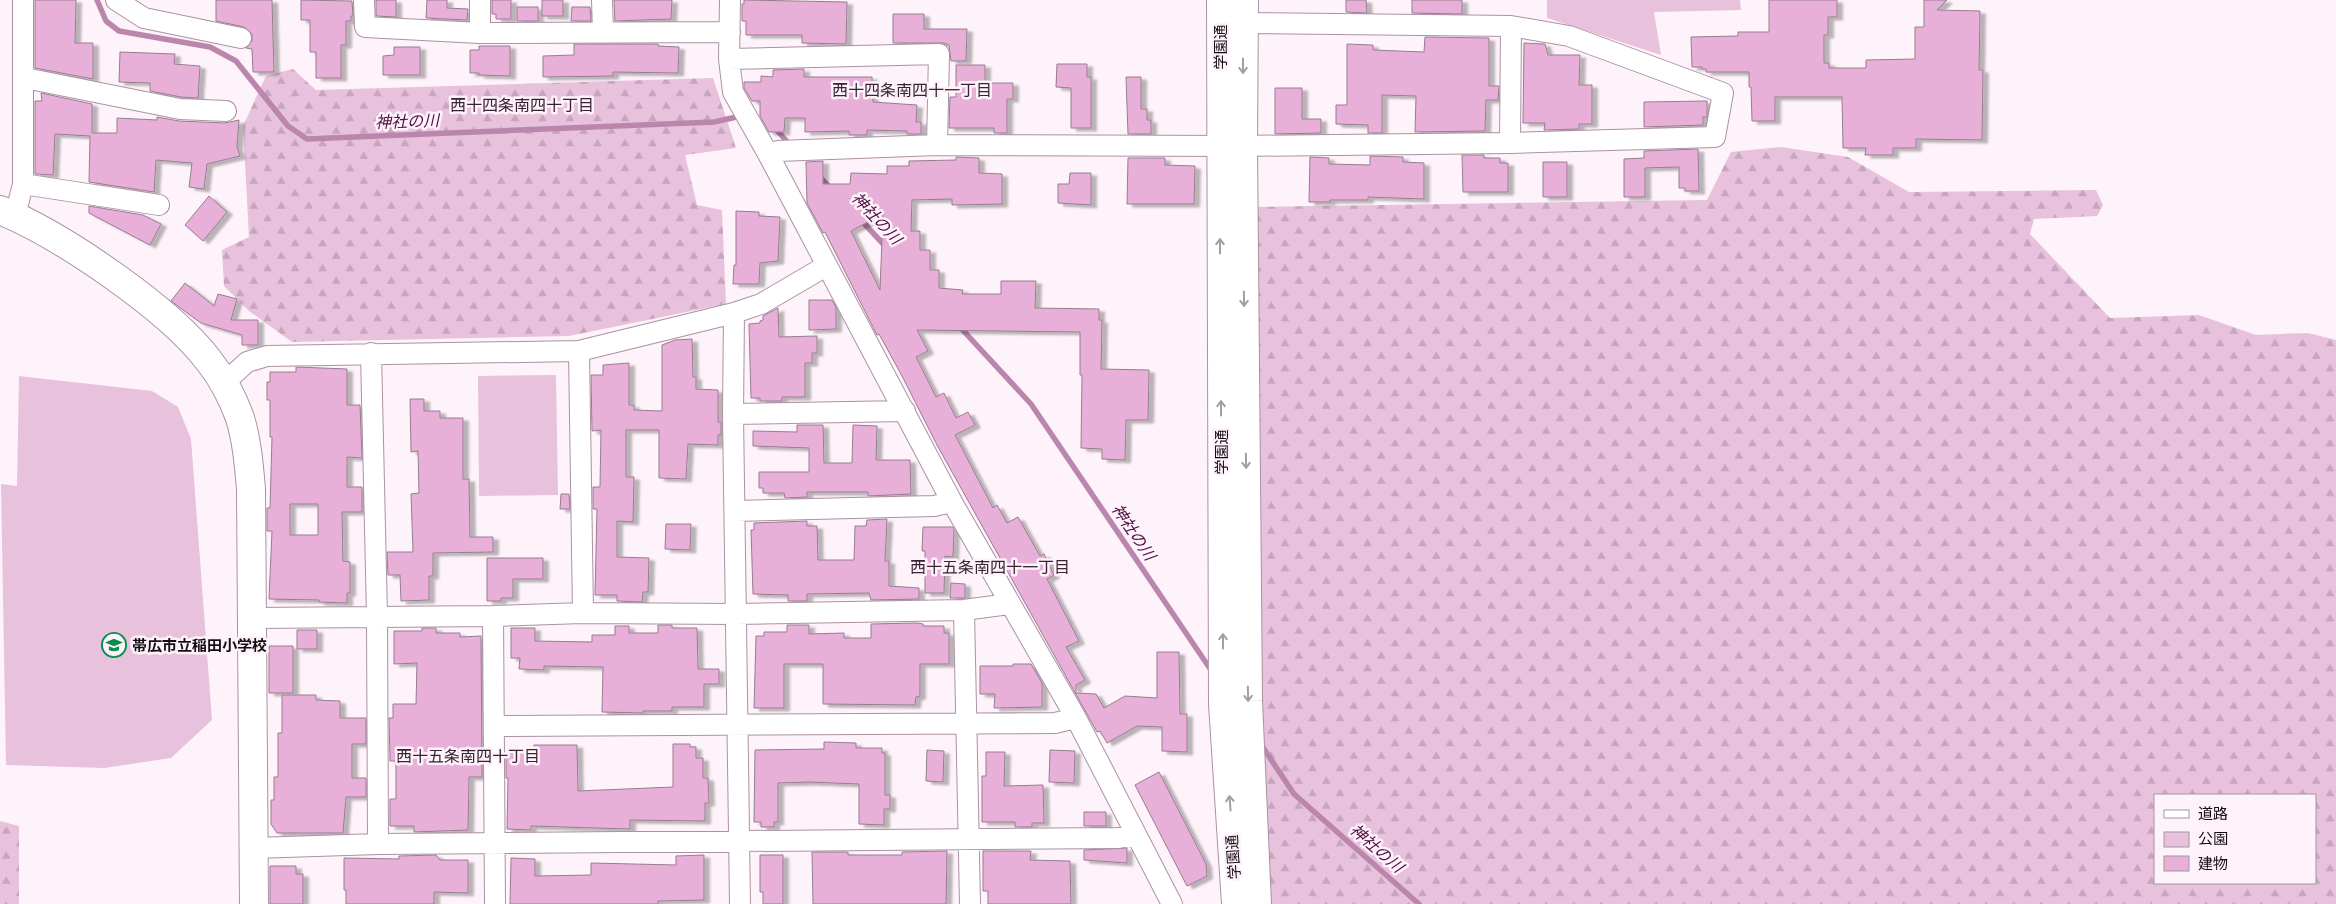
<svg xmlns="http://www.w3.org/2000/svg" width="2336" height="904" font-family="Merriweather,'Noto Sans JP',serif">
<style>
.forest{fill:url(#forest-firs);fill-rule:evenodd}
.green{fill:#e8c1dd}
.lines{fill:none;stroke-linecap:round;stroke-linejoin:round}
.stream{stroke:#bb86ac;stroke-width:5.5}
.building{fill:#e8b0d8;stroke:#967d8e;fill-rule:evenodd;filter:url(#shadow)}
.street-casing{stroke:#ab92a3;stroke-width:22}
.secondary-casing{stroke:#ab92a3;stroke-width:30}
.street{stroke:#fff;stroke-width:20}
.secondary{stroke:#fff;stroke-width:28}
.oneway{stroke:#a29ea1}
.labels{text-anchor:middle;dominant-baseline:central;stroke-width:5;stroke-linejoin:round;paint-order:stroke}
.street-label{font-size:15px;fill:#160d14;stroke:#fef3fa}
.poi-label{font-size:15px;font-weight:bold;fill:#160d14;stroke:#fef3fa;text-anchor:start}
.neighbourhood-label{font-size:16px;fill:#372332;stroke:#fef3fa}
.water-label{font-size:16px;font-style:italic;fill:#4e0e42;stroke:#fef3fa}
</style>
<defs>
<pattern id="forest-firs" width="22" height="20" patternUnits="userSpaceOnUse" patternTransform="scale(1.25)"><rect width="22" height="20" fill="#e8c1dd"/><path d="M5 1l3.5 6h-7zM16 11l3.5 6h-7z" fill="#c6a5bd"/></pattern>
<filter id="shadow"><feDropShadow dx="5.5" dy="3" stdDeviation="1" flood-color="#0004"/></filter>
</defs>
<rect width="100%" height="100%" fill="#fef3fa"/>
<!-- forest -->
<path class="forest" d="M 293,69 L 316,90 L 713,78 L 736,148 L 685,155 L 697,205 L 722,210 L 726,304 L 569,336 L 292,342 L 249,311 L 224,286 L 222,250 L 249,237 L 243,126 L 266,76 Z
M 1781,147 L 1848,157 L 1909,192 L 2096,190 L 2103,205 L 2097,216 L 2034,219 L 2030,234 L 2110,318 L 2199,315 L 2256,335 L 2308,333 L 2336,340 L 2336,904 L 1263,904 L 1254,207 L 1707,200 L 1731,152 ZM 2155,795 L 2315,795 L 2315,883 L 2155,883 Z
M 0,821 L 19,826 L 19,904 L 0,904 Z"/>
<!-- green -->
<path class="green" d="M 1547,0 L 1740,0 L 1741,10 L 1654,12 L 1661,55 L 1547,18 Z
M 556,375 L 558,495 L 479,496 L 478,376 Z
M 19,376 L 152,391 L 178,407 L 191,439 L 212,720 L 171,758 L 104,768 L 6,765 L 1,484 L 17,486 Z"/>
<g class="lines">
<!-- stream -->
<path class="stream" d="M 97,0 L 106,21 L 119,31 L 210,47 L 236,61 L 288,126 L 307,139 L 714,122 L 741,116
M 774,127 L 791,146
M 818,175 L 832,190
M 859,218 L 887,248
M 959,326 L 1031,404 L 1213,673
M 1260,743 L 1294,794 L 1419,904"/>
</g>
<!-- building -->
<path class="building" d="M 35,0 L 76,0 L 75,43 L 93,43 L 93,79 L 35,68 Z
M 216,0 L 272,0 L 274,72 L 253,72 L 252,49 L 246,48 L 252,41 L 252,34 L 244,27 L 216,21 Z
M 301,0 L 352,1 L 353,16 L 351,16 L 351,21 L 346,21 L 346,45 L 341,45 L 341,78 L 316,78 L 316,52 L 310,52 L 310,20 L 301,20 Z
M 376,0 L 396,0 L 396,17 L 376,16 Z
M 427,0 L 447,0 L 447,8 L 468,9 L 467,20 L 426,18 Z
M 492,0 L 511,0 L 511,19 L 496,19 L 496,14 L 492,14 Z
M 542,0 L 563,0 L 563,16 L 542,16 Z
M 614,0 L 672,0 L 671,19 L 615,21 Z
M 744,0 L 847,2 L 846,44 L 802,43 L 802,35 L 746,35 L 746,21 L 742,21 L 742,4 L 744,4 Z
M 1346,0 L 1366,0 L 1367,13 L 1346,12 Z
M 1412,0 L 1462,0 L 1462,14 L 1412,13 Z
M 1769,0 L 1837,0 L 1837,17 L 1828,17 L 1828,35 L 1824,35 L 1824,63 L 1829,63 L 1829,68 L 1866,68 L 1866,60 L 1915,59 L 1915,27 L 1924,27 L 1924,0 L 1947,0 L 1937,10 L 1980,11 L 1979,70 L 1983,70 L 1982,140 L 1916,139 L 1916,148 L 1893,148 L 1893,155 L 1865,155 L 1866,148 L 1843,148 L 1842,97 L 1775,97 L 1775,121 L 1752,121 L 1751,87 L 1749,87 L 1749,72 L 1706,72 L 1706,69 L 1702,69 L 1702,67 L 1692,67 L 1691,37 L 1738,36 L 1738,32 L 1769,32 Z
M 517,7 L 538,7 L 538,21 L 517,21 Z
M 572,7 L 590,7 L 591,21 L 571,21 Z
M 893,14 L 924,14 L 924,29 L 967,29 L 966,61 L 951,61 L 949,45 L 944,43 L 893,43 Z
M 1425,37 L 1489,38 L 1489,86 L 1499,86 L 1498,100 L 1486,100 L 1485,131 L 1415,132 L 1416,96 L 1382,95 L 1382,133 L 1368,133 L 1368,125 L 1336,124 L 1336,105 L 1347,105 L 1347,44 L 1373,45 L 1373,50 L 1424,52 Z
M 1524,43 L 1545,44 L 1548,55 L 1580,55 L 1579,85 L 1592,85 L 1592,124 L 1579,124 L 1579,129 L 1544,130 L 1545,123 L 1523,123 Z
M 574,44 L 658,44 L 658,46 L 679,47 L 678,73 L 613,72 L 613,76 L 543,77 L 543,56 L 574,55 Z
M 479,46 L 510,46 L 510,76 L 479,75 L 479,73 L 470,73 L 470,50 L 479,50 Z
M 394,47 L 420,47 L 420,75 L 383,75 L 383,56 L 394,55 Z
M 120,52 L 175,54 L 174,64 L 200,66 L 198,98 L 181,97 L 150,91 L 150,83 L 119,82 Z
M 1057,64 L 1087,64 L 1087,77 L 1091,77 L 1091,128 L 1071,128 L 1071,88 L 1056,87 Z
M 956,65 L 985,65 L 985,83 L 1013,83 L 1013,99 L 1007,99 L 1007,133 L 994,133 L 994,128 L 949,128 L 950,97 L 956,97 Z
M 804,69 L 804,77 L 872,77 L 873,102 L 917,105 L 916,122 L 921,122 L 921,134 L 907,134 L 907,131 L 867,130 L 867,135 L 849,135 L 849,131 L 805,132 L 805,118 L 785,118 L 784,132 L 769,132 L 760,116 L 760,101 L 752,101 L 744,88 L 744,82 L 761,82 L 761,76 L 773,77 L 773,70 Z
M 1126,77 L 1141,77 L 1141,109 L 1147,109 L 1147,120 L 1151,120 L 1151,134 L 1128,134 Z
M 1275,88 L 1302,88 L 1302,119 L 1321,119 L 1321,133 L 1275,134 Z
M 41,93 L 92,104 L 92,133 L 117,133 L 117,118 L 157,120 L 157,117 L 179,121 L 225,123 L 239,120 L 237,147 L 240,156 L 207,164 L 204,189 L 189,187 L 192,163 L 156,160 L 154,192 L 89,182 L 90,136 L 55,134 L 53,175 L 35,174 L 35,101 L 42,101 Z
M 1707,101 L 1707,117 L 1703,117 L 1703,125 L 1644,127 L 1644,102 Z
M 1698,149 L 1699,191 L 1685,191 L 1685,188 L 1679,188 L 1679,167 L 1645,168 L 1645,197 L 1624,197 L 1624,159 L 1644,158 L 1644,151 Z
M 1462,155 L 1484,155 L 1484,158 L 1500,158 L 1500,163 L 1508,163 L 1508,192 L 1463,192 Z
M 1370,156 L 1403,157 L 1403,162 L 1424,163 L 1424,199 L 1368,197 L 1368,200 L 1330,200 L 1330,202 L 1309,202 L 1310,157 L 1329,158 L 1329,164 L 1370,165 Z
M 956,157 L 979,158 L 979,173 L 1002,174 L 1002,204 L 952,205 L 952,199 L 912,200 L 911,231 L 920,231 L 920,250 L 930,250 L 930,270 L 939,270 L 939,288 L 963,290 L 962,294 L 1001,294 L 1001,281 L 1036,281 L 1035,308 L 1099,309 L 1099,320 L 1102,320 L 1101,369 L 1149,370 L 1148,420 L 1126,420 L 1125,460 L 1102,459 L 1102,449 L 1081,448 L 1082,375 L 1080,375 L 1080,332 L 917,330 L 928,351 L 916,357 L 936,397 L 944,393 L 956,418 L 968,412 L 975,425 L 955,435 L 993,508 L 997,505 L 1007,523 L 1018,517 L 1040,556 L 1044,554 L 1054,575 L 1047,579 L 1079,641 L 1066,647 L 1085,680 L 1076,685 L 1076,693 L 1096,694 L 1104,708 L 1125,696 L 1157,698 L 1157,652 L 1179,652 L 1180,714 L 1187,714 L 1187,752 L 1162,751 L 1162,727 L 1137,726 L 1107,743 L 1100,731 L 1097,732 L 937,445 L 902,376 L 879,334 L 877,335 L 825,232 L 823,233 L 807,203 L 806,162 L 823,161 L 823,184 L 850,184 L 851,173 L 887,174 L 887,166 L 909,166 L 909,161 L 956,160 ZM 883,214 L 880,290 L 851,231 Z
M 1128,158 L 1165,158 L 1165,165 L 1195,166 L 1194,204 L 1127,204 Z
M 1543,162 L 1567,162 L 1567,197 L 1543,197 Z
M 1070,173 L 1091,173 L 1091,205 L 1058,203 L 1058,184 L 1069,184 Z
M 209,196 L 227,212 L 203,241 L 185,225 Z
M 89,206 L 143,215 L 161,224 L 150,245 L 89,213 Z
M 736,211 L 759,212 L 759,216 L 780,217 L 778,261 L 760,263 L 759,284 L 733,284 L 734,265 L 736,265 Z
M 185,283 L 214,306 L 218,294 L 237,299 L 231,320 L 258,320 L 258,345 L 242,345 L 242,335 L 201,323 L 171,301 Z
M 809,300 L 832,300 L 836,307 L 836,329 L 809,330 Z
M 778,308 L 779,337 L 817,336 L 817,353 L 812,353 L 812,363 L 805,363 L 805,397 L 782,397 L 782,401 L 760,401 L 760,398 L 751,398 L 749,324 L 760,323 L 760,321 L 763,320 L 763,316 Z
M 692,339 L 693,377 L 696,377 L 696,389 L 718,390 L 718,422 L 721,422 L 721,435 L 718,435 L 718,445 L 688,444 L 686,479 L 659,478 L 659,430 L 626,430 L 626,477 L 634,477 L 633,522 L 617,521 L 617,557 L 649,558 L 648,592 L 643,592 L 642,602 L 617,601 L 617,595 L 595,595 L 597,509 L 593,509 L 593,487 L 600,487 L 601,430 L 592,431 L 591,375 L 603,375 L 603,365 L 629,363 L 629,405 L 634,405 L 634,410 L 662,411 L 662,345 L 675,340 Z
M 296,367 L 347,369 L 347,405 L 360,405 L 362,458 L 347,457 L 347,487 L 362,487 L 362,512 L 342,512 L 343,561 L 350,562 L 350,593 L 347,593 L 347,603 L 319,602 L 319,600 L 269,599 L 272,531 L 267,531 L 267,508 L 270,508 L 272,437 L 270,437 L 270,400 L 267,400 L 267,382 L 270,382 L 270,372 L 296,372 ZM 290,504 L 318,504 L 318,535 L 290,535 Z
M 410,399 L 424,399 L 424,411 L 440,411 L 440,418 L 463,418 L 463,479 L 469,479 L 470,537 L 493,537 L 493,552 L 433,553 L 433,576 L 429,576 L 429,600 L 401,601 L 400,575 L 388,575 L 387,552 L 413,552 L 411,494 L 419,493 L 418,451 L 411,452 Z
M 797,425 L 823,425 L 824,463 L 852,463 L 853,425 L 877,426 L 876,460 L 910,460 L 911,494 L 868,496 L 868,492 L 807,492 L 807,497 L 785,498 L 784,493 L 763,493 L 763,488 L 759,488 L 759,472 L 809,472 L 809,448 L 753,446 L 753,431 L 797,432 Z
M 561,494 L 569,494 L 570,509 L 560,509 Z
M 887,519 L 885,561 L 889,561 L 889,586 L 919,588 L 919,599 L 871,600 L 869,593 L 807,594 L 807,601 L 788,601 L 788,595 L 753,594 L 751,530 L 754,530 L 754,523 L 807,521 L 807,526 L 817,526 L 818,560 L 854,560 L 855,526 L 866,526 L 867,520 Z
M 666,524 L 691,524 L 690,550 L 665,549 Z
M 923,527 L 953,527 L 954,529 L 953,557 L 945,556 L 944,593 L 925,593 L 925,551 L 922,551 Z
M 487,558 L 543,558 L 543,579 L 513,579 L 513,598 L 501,598 L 501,601 L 487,601 Z
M 951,583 L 965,584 L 965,598 L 950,598 Z
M 917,623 L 923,624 L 923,626 L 944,626 L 944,633 L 949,633 L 949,664 L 920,664 L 920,696 L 916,697 L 915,705 L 823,704 L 823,664 L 784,664 L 784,708 L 754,708 L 756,636 L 764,636 L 764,632 L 787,632 L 787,625 L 809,625 L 809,634 L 844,633 L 844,638 L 871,638 L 871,624 Z
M 658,625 L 672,625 L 672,628 L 697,628 L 698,669 L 719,669 L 719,684 L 704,684 L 704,707 L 672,707 L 672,711 L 643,711 L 643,713 L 602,712 L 603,667 L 544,666 L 544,670 L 519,669 L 520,658 L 511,658 L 511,628 L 535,628 L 535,641 L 592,642 L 592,635 L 615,635 L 615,626 L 629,626 L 629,633 L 658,633 Z
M 422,628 L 436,628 L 436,633 L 460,633 L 460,637 L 481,636 L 482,777 L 469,777 L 468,830 L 414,832 L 414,826 L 390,826 L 390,799 L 396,799 L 396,761 L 390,761 L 389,718 L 393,718 L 393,704 L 416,704 L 417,663 L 394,664 L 394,631 L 422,631 Z
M 297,630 L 317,630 L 317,649 L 297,649 Z
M 269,646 L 293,646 L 293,693 L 269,693 Z
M 1013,664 L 1031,664 L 1042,683 L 1042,707 L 994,708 L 995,694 L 980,694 L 980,666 L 1013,666 Z
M 282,695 L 316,695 L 316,700 L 340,701 L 340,718 L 366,718 L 366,744 L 352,744 L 352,778 L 366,778 L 366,797 L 346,797 L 343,833 L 277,833 L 271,824 L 271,800 L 274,800 L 274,777 L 278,777 L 278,733 L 282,733 Z
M 824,742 L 856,743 L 856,748 L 882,748 L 882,753 L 885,753 L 885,795 L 890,795 L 890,809 L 884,809 L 884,825 L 859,824 L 859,784 L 809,782 L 778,783 L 778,822 L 774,822 L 774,827 L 761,827 L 761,822 L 754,822 L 755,750 L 824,749 Z
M 673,744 L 690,744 L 690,747 L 696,747 L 696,758 L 703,758 L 703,778 L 708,778 L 709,803 L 705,803 L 705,821 L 630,820 L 630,829 L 531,826 L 531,830 L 507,829 L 508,778 L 506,778 L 506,753 L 518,754 L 518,749 L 534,749 L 534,745 L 577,745 L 578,791 L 673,787 Z
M 927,750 L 944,751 L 943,782 L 926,781 Z
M 1050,750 L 1075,751 L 1074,783 L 1049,782 Z
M 986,752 L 1005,752 L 1004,786 L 1043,785 L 1044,823 L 1032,823 L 1032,827 L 1015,827 L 1015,822 L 982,822 L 982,776 L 986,776 Z
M 1159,772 L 1206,864 L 1207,876 L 1187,886 L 1135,785 Z
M 1084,812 L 1106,812 L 1106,826 L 1084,826 Z
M 1127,848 L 1127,863 L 1084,860 L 1084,850 Z
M 947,851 L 946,904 L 813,904 L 812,852 L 848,852 L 848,855 L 902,855 L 902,852 Z
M 983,851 L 1031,851 L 1030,860 L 1070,861 L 1071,904 L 988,904 L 988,891 L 983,891 Z
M 436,855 L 440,860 L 468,860 L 468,893 L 434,892 L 434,904 L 346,904 L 346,890 L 344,890 L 344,858 L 399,859 L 399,856 Z
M 704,855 L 704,900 L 658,901 L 658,904 L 510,904 L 511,858 L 535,859 L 535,876 L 591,875 L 591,863 L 676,865 L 676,856 Z
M 760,855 L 783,855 L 783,904 L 763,904 L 763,892 L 760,892 Z
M 270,866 L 296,866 L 296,874 L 303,874 L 303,904 L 270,904 Z"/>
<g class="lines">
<defs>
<path id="street" d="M 116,0 L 144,18 L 241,38
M 364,0 L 365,27 L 480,33 L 730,32
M 480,0 L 480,33
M 602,0 L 603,31
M 730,0 L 729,59 L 733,92 L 768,154 L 952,502 L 1076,718 L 1172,904
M 729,59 L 939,54 L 937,145
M 25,78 L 180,109 L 226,111
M 1510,143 L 1511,26
M 768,154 L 778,151 L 937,145 L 1237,146 L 1510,143 L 1715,137 L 1723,93 L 1569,36 L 1511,26 L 1243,23
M 23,184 L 159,205
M 15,216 L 23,184 L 23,0
M 734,313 L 733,414 L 740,904
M 579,351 L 583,613
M 371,353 L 377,616 L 378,844
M 223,384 L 247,362 L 267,356 L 579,351 L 734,313 L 761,304 L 826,266
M 733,414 L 905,411
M 735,511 L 934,506 L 952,502
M 964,610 L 970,904
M 493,616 L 495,904
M 252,618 L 493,616 L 583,613 L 736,614 L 964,610 L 1009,604
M 494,726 L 1055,723 L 1076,718
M 253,848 L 378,844 L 1117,838 L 1136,835"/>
<path id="secondary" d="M 1221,0 L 1223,704 L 1236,904
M 1244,0 L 1243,145 L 1248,701 L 1257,904
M 0,210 C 61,235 169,308 209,361 C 221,376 233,399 240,418 C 247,441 249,466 251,489 L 254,904"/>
</defs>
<!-- street casing -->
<use href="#street" class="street-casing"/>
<!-- secondary casing -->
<use href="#secondary" class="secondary-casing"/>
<!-- street -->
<use href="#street" class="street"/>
<!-- secondary -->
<use href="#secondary" class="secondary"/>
</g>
<!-- one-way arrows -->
<defs><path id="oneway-shaft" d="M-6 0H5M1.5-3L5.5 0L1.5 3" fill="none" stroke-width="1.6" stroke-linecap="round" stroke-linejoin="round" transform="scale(1.25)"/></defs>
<g class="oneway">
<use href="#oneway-shaft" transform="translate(1243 66) rotate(90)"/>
<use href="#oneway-shaft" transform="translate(1220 246) rotate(-90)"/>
<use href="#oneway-shaft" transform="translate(1244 299) rotate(89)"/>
<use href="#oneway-shaft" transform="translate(1221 408) rotate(-90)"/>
<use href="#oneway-shaft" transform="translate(1246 461) rotate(89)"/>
<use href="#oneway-shaft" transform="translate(1223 641) rotate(-90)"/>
<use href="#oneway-shaft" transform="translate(1248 694) rotate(89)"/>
<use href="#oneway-shaft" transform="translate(1230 803) rotate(-94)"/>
</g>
<!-- icons -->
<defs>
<symbol id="school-ring" viewBox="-11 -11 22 22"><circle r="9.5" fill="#fef3fa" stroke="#088f4c" stroke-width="1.5"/><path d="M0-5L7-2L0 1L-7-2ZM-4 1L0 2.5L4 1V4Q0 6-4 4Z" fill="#088f4c"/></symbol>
</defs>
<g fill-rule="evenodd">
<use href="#school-ring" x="100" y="631" width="28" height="28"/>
</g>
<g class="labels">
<!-- street labels -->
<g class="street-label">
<text transform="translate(1220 47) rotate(-90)">学園通</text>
<text transform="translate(1221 452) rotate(-90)">学園通</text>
<text transform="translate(1233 857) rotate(-94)">学園通</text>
</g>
<!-- poi labels -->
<g class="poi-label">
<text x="132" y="645">帯広市立稲田小学校</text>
</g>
<!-- neighbourhood labels -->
<g class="neighbourhood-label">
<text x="912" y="90">西十四条南四十一丁目</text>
<text x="522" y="105">西十四条南四十丁目</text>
<text x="990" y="567">西十五条南四十一丁目</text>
<text x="468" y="756">西十五条南四十丁目</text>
</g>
<!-- water labels -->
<g class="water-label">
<text transform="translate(407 121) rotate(-2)">神社の川</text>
<text transform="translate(877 218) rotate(47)">神社の川</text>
<text transform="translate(1134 532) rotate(56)">神社の川</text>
<text transform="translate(1377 848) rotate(41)">神社の川</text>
</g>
</g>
<!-- legend -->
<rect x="2154" y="794" width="162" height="90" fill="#fef3fa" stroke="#a1979e"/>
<rect x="2164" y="810" width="25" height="8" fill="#ffffff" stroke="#a1979e"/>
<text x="2198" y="819" font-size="15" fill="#160d14">道路</text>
<rect x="2164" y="832" width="25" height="15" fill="#e8c1dd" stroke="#a1979e"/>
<text x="2198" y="844" font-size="15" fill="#160d14">公園</text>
<rect x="2164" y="856" width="25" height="15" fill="#e8b0d8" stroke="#a1979e"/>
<text x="2198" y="869" font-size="15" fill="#160d14">建物</text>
</svg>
